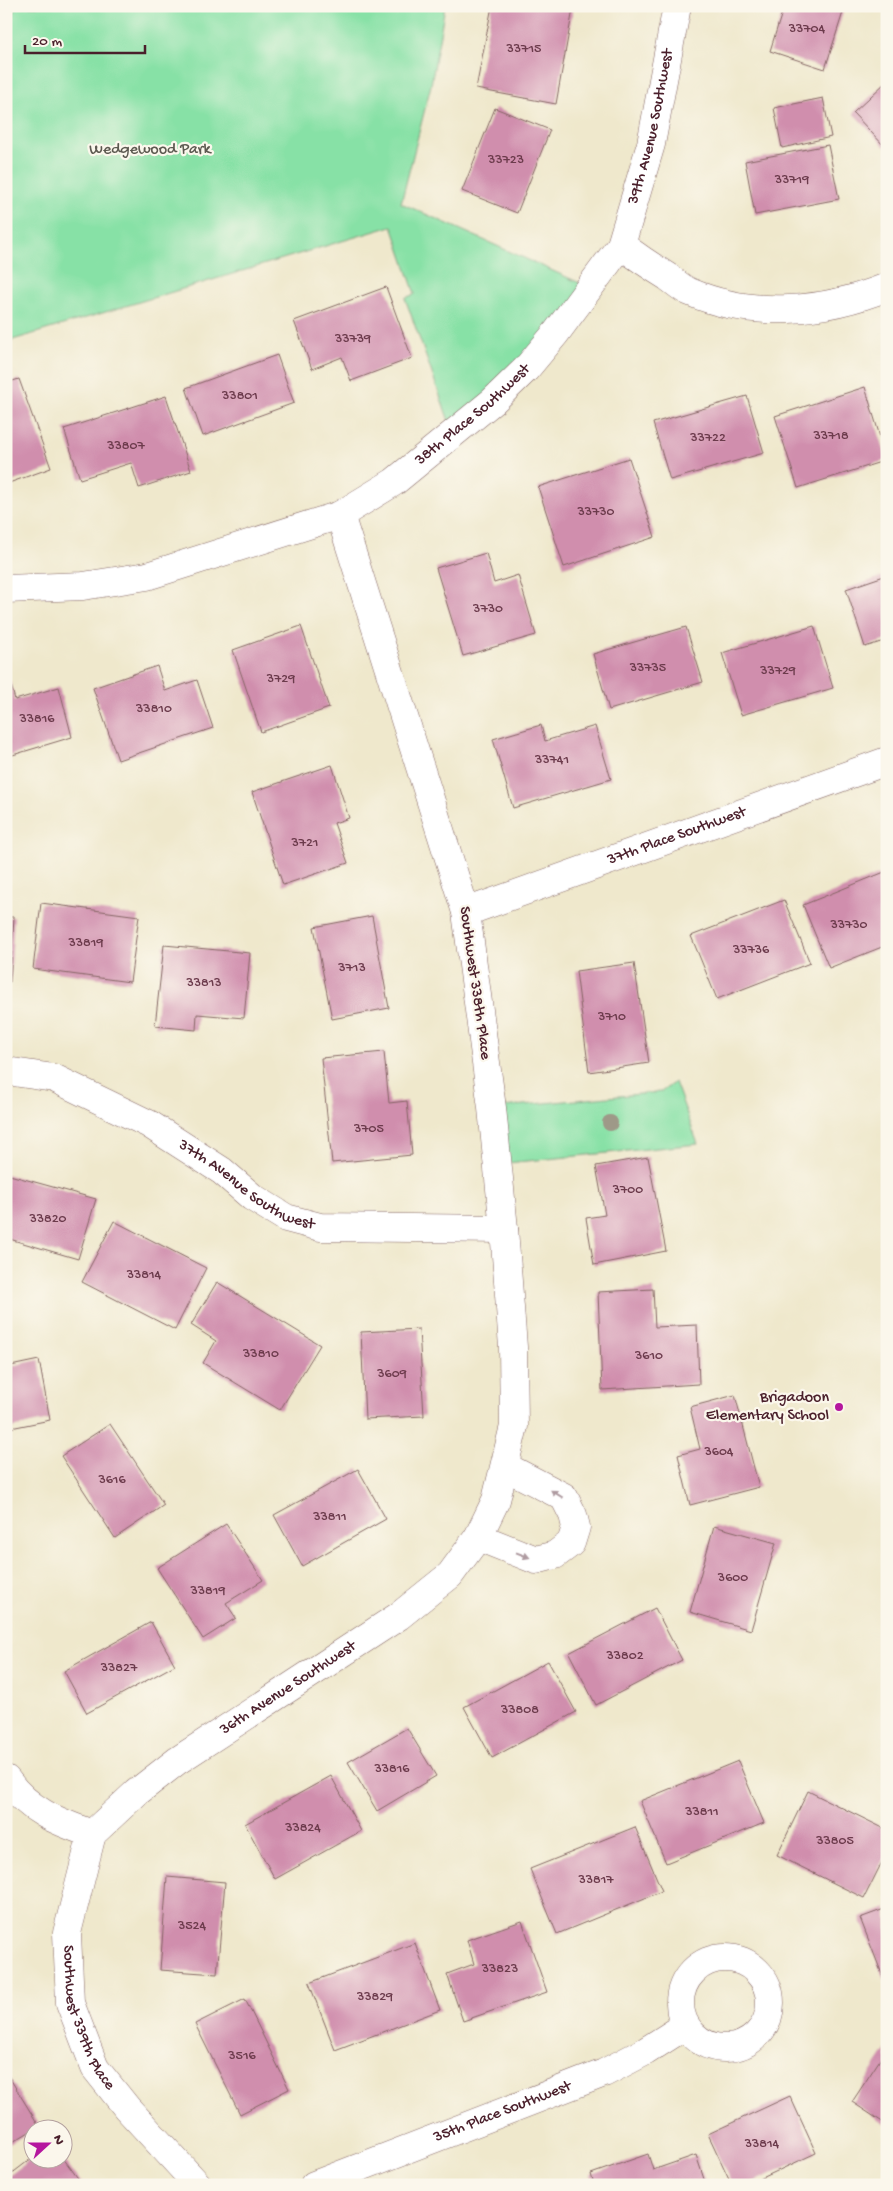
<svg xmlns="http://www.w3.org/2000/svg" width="893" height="2191" font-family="'Gochi Hand',sans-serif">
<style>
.green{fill:#87e1a6;stroke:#688068}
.building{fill:#d08ead}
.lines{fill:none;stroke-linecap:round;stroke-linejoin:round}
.minor-casing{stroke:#846563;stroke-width:29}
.minor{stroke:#fff;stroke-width:28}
.tree{fill:#9e9988}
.oneway{fill:#ae9aa0}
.poi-dot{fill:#b5179e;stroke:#fbf7ec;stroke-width:2}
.labels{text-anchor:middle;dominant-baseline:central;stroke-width:4.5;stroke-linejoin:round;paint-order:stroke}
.number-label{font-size:14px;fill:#6c3b4c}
.street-label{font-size:16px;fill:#4a1f2b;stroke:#fbf7ec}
.park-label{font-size:16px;fill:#5c5950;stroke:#fbf7ec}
.poi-label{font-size:16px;fill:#4a1f2b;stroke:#fbf7ec;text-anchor:end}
</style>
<rect width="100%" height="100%" fill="#fbf7ec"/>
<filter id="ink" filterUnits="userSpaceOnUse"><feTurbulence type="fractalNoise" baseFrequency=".02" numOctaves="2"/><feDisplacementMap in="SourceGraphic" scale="10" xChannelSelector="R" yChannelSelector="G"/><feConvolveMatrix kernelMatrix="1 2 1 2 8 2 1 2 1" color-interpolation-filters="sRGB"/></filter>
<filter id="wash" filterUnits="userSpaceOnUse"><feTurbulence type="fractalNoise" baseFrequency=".0096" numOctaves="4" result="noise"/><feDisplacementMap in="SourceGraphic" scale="20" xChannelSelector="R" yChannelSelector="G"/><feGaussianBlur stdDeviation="1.12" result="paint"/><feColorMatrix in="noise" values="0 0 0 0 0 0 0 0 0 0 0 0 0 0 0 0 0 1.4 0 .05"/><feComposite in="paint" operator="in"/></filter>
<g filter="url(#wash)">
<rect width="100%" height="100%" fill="#efe8cc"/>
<!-- green -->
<path class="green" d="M 16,6 L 445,6 L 431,85 L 401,203 L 591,288 L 454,435 L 405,298 L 415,294 L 392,226 L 6,342 L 6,37 Z
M 675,1082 L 698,1144 L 497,1164 L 492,1108 L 661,1092 Z"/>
<g id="blocks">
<!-- building -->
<path class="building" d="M 492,6 L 557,6 L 573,9 L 556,104 L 476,89 Z
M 784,6 L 845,6 L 825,69 L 770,51 Z
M 887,81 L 887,149 L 853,113 Z
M 823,98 L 831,137 L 782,148 L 774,108 Z
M 495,108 L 550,130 L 517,213 L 462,191 Z
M 828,145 L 839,199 L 755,215 L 745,161 Z
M 386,287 L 412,358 L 351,381 L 342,357 L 312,369 L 294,321 Z
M 277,355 L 294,403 L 203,436 L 186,388 Z
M 19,379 L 51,468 L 6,484 L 6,383 Z
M 865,387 L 887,460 L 798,488 L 775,416 Z
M 166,396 L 191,471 L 139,488 L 131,463 L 80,479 L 64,429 Z
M 747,396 L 764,453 L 670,480 L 653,423 Z
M 629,458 L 655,537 L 564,567 L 538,487 Z
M 486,553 L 494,583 L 518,575 L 536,635 L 463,656 L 436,568 Z
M 887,575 L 887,640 L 865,647 L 846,589 Z
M 301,626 L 329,708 L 261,732 L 233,650 Z
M 814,626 L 833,688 L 741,715 L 722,653 Z
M 686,627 L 703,682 L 609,710 L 593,654 Z
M 157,666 L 165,691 L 197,680 L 213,728 L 118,760 L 93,688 Z
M 10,681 L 15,700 L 59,687 L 72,737 L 6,757 L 6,682 Z
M 541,725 L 545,741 L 595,726 L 611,779 L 513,808 L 493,739 Z
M 332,765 L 349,818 L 334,823 L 348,863 L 283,885 L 252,792 Z
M 887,871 L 887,945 L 829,968 L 803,905 Z
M 784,900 L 810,963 L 717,999 L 691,936 Z
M 41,903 L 139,916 L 130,982 L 33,969 Z
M 372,916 L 389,1008 L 332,1019 L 314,927 Z
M 6,917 L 14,917 L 10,982 L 6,982 Z
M 164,945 L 250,953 L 244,1018 L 197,1014 L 196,1030 L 155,1026 Z
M 634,963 L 649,1063 L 589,1072 L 576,971 Z
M 384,1052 L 389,1103 L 407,1101 L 412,1155 L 332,1163 L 321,1058 Z
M 648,1157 L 666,1251 L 594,1265 L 586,1218 L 605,1215 L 596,1166 Z
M 6,1174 L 96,1199 L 78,1259 L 6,1238 Z
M 114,1221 L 206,1268 L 175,1330 L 82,1282 Z
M 217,1282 L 320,1345 L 280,1410 L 203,1363 L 216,1341 L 191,1325 Z
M 653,1289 L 655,1327 L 697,1325 L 699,1384 L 602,1390 L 598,1292 Z
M 419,1329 L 424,1416 L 365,1419 L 361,1332 Z
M 39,1360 L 50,1420 L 6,1429 L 6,1367 Z
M 735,1395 L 759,1487 L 690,1505 L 678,1455 L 700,1449 L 690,1407 Z
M 110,1424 L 164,1505 L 115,1538 L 61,1456 Z
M 358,1469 L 386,1519 L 302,1566 L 274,1515 Z
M 226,1524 L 263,1580 L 226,1603 L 236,1618 L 203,1639 L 157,1568 Z
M 714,1526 L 776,1543 L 751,1630 L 690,1612 Z
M 655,1608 L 682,1660 L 596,1705 L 569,1653 Z
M 151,1622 L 175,1665 L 87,1713 L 64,1671 Z
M 548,1661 L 576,1712 L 492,1758 L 464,1707 Z
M 407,1728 L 436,1776 L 377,1811 L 348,1762 Z
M 738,1761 L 764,1823 L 666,1863 L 640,1801 Z
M 331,1776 L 361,1831 L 275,1879 L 245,1824 Z
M 808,1791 L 887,1830 L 887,1852 L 864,1898 L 777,1855 Z
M 635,1827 L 662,1891 L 557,1934 L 530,1869 Z
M 167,1877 L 225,1882 L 217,1974 L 160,1970 Z
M 887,1908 L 887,1987 L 860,1918 Z
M 522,1921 L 547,1992 L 463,2021 L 447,1974 L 474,1964 L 467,1940 Z
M 415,1943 L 440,2010 L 335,2050 L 309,1983 Z
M 245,1999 L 289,2089 L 240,2114 L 195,2024 Z
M 887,2049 L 887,2125 L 852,2102 Z
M 6,2072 L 39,2126 L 6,2146 Z
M 790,2096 L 816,2153 L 747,2185 L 732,2185 L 708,2134 Z
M 648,2154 L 653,2170 L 696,2155 L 706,2185 L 594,2185 L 591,2174 Z
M 32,2158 L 63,2158 L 83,2185 L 6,2185 L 6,2178 Z"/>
</g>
</g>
<g filter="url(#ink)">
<use href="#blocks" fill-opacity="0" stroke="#846563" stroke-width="1"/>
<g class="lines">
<defs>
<g id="minor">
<path d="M 621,245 C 636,256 652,267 668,277 C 675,282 682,289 690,292 C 753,319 825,312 887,287"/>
<path id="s1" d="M 6,589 L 83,586 L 147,576 L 340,515 L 394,482 L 493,401 L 526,369 L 556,333 L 621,245 L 651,144 L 677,6"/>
<path id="s2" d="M 466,912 L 887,761"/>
<path id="s3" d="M 6,1071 L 54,1078 L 149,1124 L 222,1171 L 252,1197 L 286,1218 L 320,1227 L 504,1229"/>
<path d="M 478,1537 L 536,1560 L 555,1555 L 571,1543 L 576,1527 L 573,1515 L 564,1497 L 506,1467"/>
<path id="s4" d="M 6,1779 C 29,1811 56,1821 92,1834 L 67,1933 L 70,2003 L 95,2068 L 127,2108 L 198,2185"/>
<path id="s5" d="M 92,1834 L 136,1793 L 177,1761 L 399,1616 L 450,1575 L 478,1537 L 496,1500 L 514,1426 L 513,1347 L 504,1229 L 492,1108 L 466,912 L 340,515"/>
<circle cx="725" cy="2003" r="45"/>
<path id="s6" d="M 314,2185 L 604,2073 L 646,2051 L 685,2026"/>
</g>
</defs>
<!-- minor casing -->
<use href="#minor" class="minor-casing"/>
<!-- minor -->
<use href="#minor" class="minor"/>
</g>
<!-- trees -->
<circle class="tree" cx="610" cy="1123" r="8"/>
<!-- one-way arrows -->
<defs><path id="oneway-solid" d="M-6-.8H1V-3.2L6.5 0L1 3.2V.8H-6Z" transform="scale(1.25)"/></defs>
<g class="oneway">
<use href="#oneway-solid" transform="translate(557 1494) rotate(-148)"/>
<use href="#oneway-solid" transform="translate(523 1555) rotate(21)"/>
</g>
</g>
<!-- markers -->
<circle class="poi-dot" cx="839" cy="1407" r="5"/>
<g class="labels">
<!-- number labels -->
<g class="number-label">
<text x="807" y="29">33704</text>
<text x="524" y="49">33715</text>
<text x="506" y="160">33723</text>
<text x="792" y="180">33719</text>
<text x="353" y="339">33739</text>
<text x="240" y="396">33801</text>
<text x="831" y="436">33718</text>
<text x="708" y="438">33722</text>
<text x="126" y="446">33807</text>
<text x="596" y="512">33730</text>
<text x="488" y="609">3730</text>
<text x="648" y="668">33735</text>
<text x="778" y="671">33729</text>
<text x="281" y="679">3729</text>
<text x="154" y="709">33810</text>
<text x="37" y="719">33816</text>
<text x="552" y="760">33741</text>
<text x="305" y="843">3721</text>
<text x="849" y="925">33730</text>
<text x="86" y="943">33819</text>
<text x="751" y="950">33736</text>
<text x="352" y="968">3713</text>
<text x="204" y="983">33813</text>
<text x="612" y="1017">3710</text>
<text x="369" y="1129">3705</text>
<text x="628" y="1190">3700</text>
<text x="48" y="1219">33820</text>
<text x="144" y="1275">33814</text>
<text x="261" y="1354">33810</text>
<text x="649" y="1356">3610</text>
<text x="392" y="1374">3609</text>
<text x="719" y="1452">3604</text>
<text x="112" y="1480">3616</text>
<text x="330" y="1517">33811</text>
<text x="733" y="1578">3600</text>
<text x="208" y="1591">33819</text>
<text x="625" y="1656">33802</text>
<text x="119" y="1668">33827</text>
<text x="520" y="1710">33808</text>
<text x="392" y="1769">33816</text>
<text x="702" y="1812">33811</text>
<text x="303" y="1828">33824</text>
<text x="835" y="1841">33805</text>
<text x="596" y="1880">33817</text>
<text x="192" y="1926">3524</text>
<text x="500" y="1969">33823</text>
<text x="375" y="1997">33829</text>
<text x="242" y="2056">3516</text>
<text x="762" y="2144">33814</text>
</g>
<!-- street labels -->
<g class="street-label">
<text stroke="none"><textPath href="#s1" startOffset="860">39th Avenue Southwest</textPath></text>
<text stroke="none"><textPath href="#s1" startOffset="511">38th Place Southwest</textPath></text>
<text stroke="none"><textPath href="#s2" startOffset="224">37th Place Southwest</textPath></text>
<text transform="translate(474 983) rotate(82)">Southwest 338th Place</text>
<text stroke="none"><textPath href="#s3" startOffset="270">37th Avenue Southwest</textPath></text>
<text stroke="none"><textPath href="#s5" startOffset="245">36th Avenue Southwest</textPath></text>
<text stroke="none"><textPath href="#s4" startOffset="295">Southwest 339th Place</textPath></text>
<text stroke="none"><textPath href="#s6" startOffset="202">35th Place Southwest</textPath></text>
</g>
<!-- park labels -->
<g class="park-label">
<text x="150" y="150">Wedgewood Park</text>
</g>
<!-- poi labels -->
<g class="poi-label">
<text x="829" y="1398">Brigadoon<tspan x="829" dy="18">Elementary School</tspan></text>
</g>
</g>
<!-- margin -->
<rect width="893" height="2191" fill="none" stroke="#fbf7ec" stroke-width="25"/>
<!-- north arrow -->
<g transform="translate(48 2144) rotate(69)"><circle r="24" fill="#fbf7ec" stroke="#b4a19f"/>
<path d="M0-4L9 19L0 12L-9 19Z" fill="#b5179e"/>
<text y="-8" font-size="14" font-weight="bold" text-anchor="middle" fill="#4a1f2b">N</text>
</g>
<!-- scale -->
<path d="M25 45v8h120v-8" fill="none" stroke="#4a1f2b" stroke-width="2.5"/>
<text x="32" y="45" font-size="15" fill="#4a1f2b" stroke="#fbf7ec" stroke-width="4" paint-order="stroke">20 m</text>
</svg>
